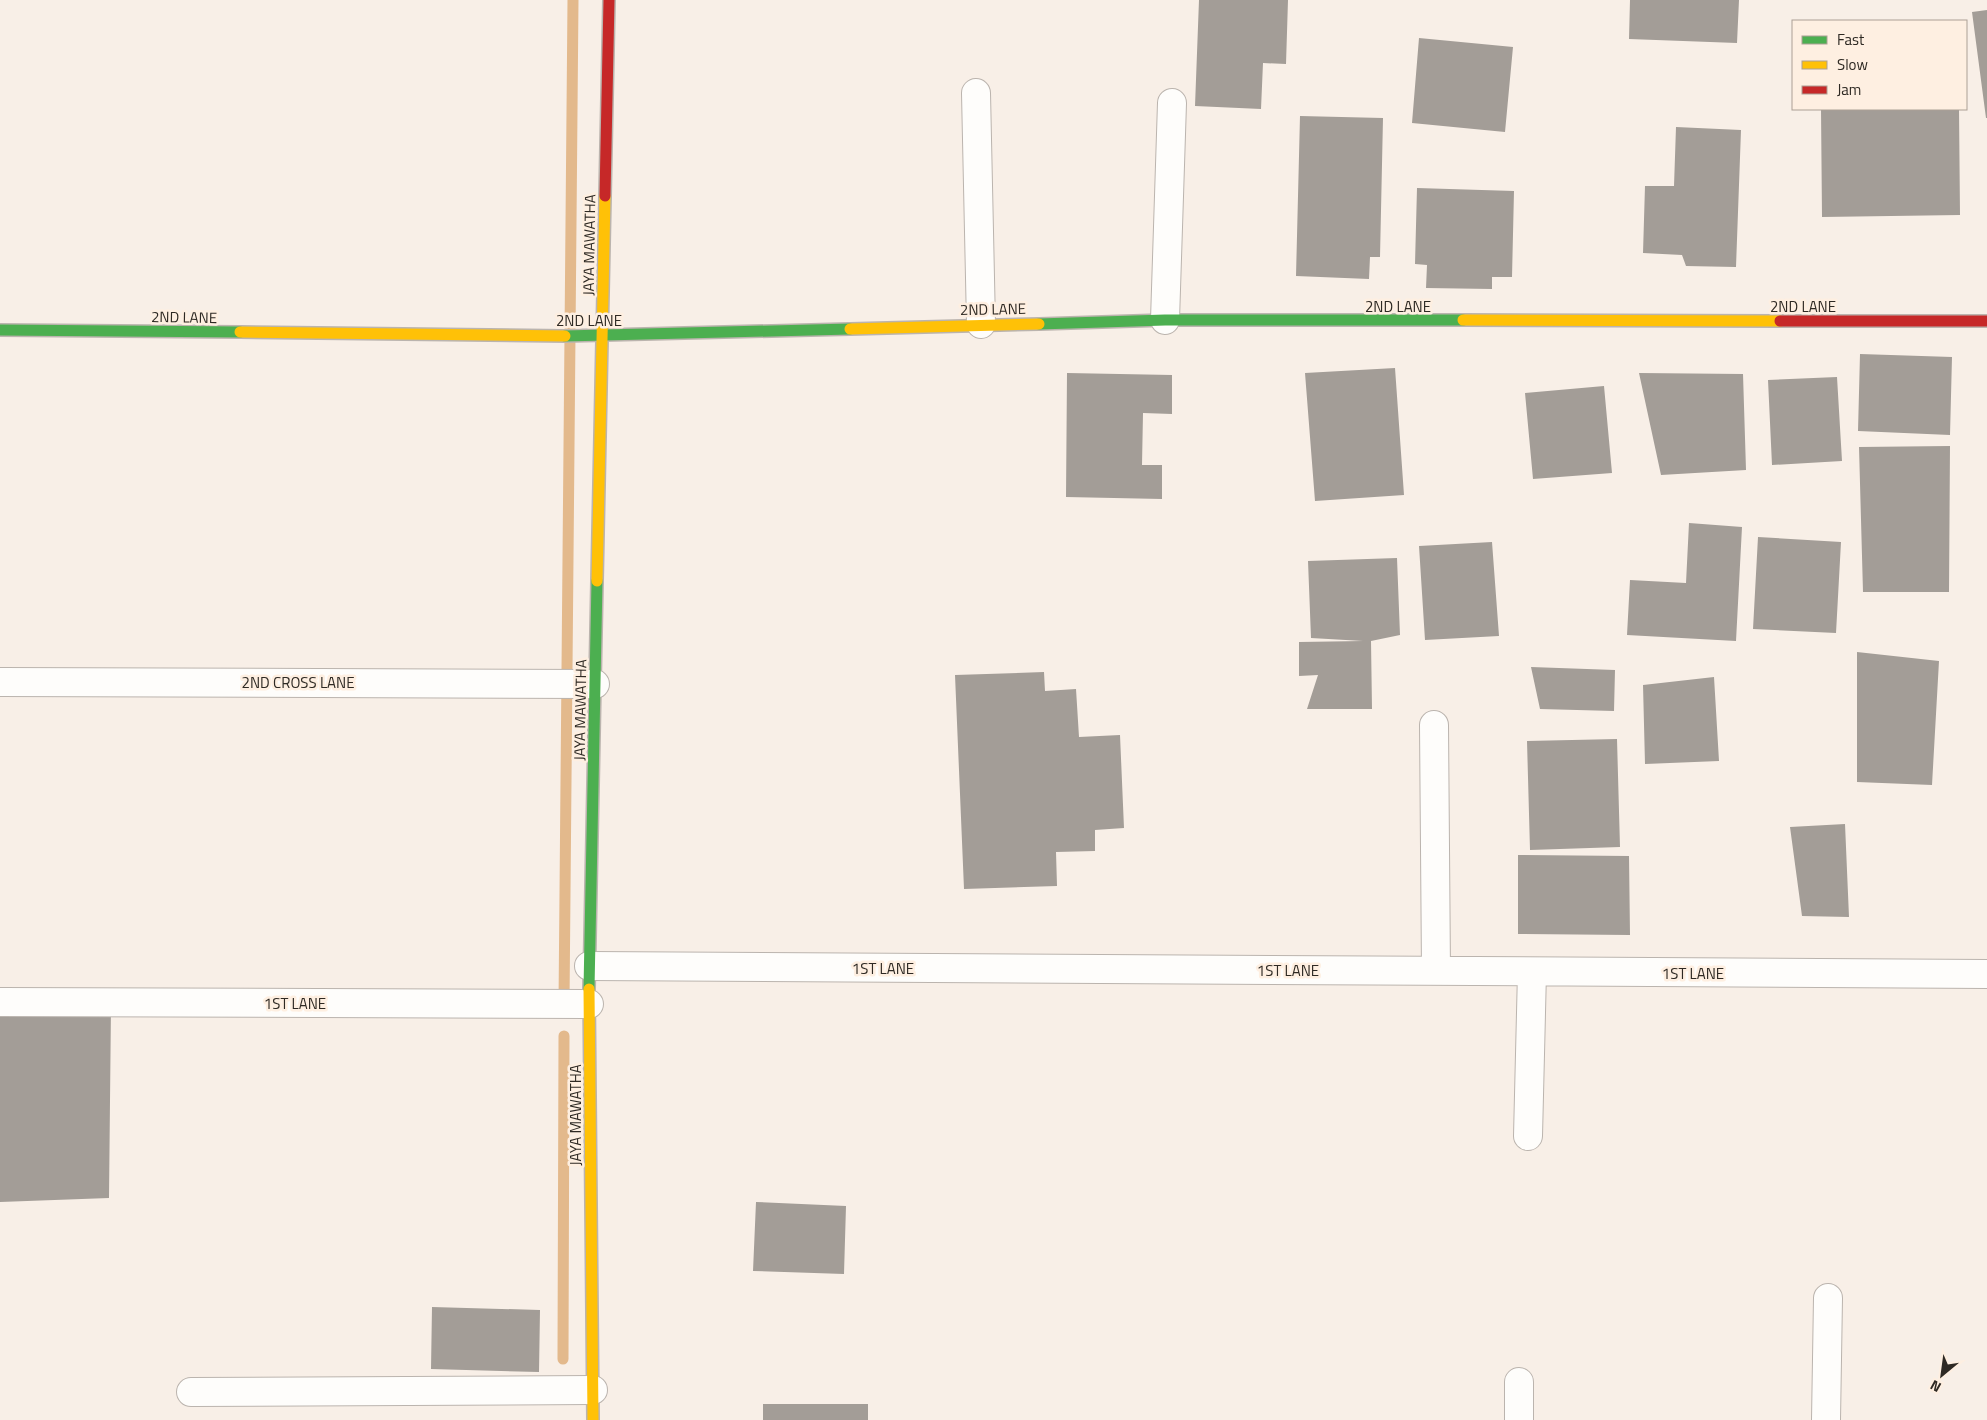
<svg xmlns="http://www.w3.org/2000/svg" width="1987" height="1420" font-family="'Titillium Web',sans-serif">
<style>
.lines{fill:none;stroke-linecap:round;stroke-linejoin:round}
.stream{stroke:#e3b98c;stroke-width:11}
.building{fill:#a39d97}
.street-casing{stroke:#bbb4ae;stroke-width:30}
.fast-casing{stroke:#bbb4ae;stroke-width:14}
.slow-casing{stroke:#bbb4ae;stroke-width:14}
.jam-casing{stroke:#bbb4ae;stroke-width:14}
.street{stroke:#fefdfb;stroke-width:28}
.fast{stroke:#4caf50;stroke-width:11}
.slow{stroke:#ffc107;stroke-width:11}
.jam{stroke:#c62828;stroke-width:11}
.labels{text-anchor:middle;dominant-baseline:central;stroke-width:5;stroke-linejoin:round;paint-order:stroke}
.street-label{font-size:15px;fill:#2e2923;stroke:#feefe1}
</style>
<rect width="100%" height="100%" fill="#f8efe7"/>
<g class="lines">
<!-- stream -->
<path class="stream" d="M 564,1004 L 573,0
M 563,1359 L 564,1036"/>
</g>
<!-- building -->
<path class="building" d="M 1199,0 L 1288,0 L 1286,64 L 1263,63 L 1261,109 L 1195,106 Z
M 1630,0 L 1739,0 L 1737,43 L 1629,39 Z
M 1987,10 L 1987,118 L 1986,118 L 1972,12 Z
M 1419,38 L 1513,47 L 1505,132 L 1412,123 Z
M 1821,109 L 1959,109 L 1960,215 L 1822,217 Z
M 1300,116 L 1383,118 L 1380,257 L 1370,257 L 1369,279 L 1296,276 Z
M 1676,127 L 1741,130 L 1736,267 L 1686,266 L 1682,255 L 1643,253 L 1645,186 L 1674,186 Z
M 1417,188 L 1514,191 L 1512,277 L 1492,277 L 1492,289 L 1426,288 L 1427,265 L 1415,264 Z
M 1860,354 L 1952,357 L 1950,435 L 1858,431 Z
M 1395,368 L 1404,495 L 1315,501 L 1305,373 Z
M 1067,373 L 1172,375 L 1172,414 L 1143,413 L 1142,465 L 1162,465 L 1162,499 L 1066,497 Z
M 1639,373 L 1743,374 L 1746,470 L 1661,475 Z
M 1837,377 L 1842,461 L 1772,465 L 1768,380 Z
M 1604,386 L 1612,473 L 1533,479 L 1525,393 Z
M 1950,446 L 1949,592 L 1863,592 L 1859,447 Z
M 1689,523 L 1742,527 L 1736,641 L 1627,635 L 1630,580 L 1686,583 Z
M 1758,537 L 1841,542 L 1836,633 L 1753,629 Z
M 1492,542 L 1499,636 L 1425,640 L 1419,546 Z
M 1397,558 L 1400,635 L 1371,641 L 1372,709 L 1307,709 L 1318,675 L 1299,676 L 1299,642 L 1363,641 L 1311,638 L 1308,561 Z
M 1857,652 L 1939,661 L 1932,785 L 1857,782 Z
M 1531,667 L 1615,670 L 1614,711 L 1540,709 Z
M 1044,672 L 1045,691 L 1076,689 L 1079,737 L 1120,735 L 1124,828 L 1095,830 L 1095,851 L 1056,852 L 1057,886 L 964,889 L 955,675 Z
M 1714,677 L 1719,761 L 1645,764 L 1643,685 Z
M 1617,739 L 1620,847 L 1530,850 L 1527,741 Z
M 1845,824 L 1849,917 L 1802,916 L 1790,827 Z
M 1518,855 L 1629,856 L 1630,935 L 1518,934 Z
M 111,1005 L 109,1198 L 0,1202 L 0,1012 Z
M 756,1202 L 846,1206 L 844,1274 L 753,1271 Z
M 432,1307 L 540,1310 L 539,1372 L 431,1369 Z
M 763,1404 L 868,1404 L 868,1420 L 763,1420 Z"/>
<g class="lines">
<defs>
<path id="street" d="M 976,93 L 981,324
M 1165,320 L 1172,103
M 0,682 L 595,684
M 1434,725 L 1436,971
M 589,966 L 1987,974
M 0,1002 L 589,1004
M 1528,1136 L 1532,972
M 191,1392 L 593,1390
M 1519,1420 L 1519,1382
M 1826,1420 L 1828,1298"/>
<path id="fast" d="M 1039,324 L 1165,320 L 1463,320
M 0,330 L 240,332
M 565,336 L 850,329
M 589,989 L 597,581"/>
<path id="slow" d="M 1463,320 L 1780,321
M 850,329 L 1039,324
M 240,332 L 565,336
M 597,581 L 605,196
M 589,989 L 593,1420"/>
<path id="jam" d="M 605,196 L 609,0
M 1780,321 L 1987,321"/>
</defs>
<!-- street casing -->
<use href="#street" class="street-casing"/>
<!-- fast casing -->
<use href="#fast" class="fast-casing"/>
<!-- slow casing -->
<use href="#slow" class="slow-casing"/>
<!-- jam casing -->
<use href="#jam" class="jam-casing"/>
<!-- street -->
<use href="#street" class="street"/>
<!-- fast -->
<use href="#fast" class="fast"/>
<!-- slow -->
<use href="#slow" class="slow"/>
<!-- jam -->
<use href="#jam" class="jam"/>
</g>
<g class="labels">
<!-- street labels -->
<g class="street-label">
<text transform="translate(589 245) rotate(-89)">JAYA MAWATHA</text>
<text x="1398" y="306">2ND LANE</text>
<text x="1803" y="306">2ND LANE</text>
<text transform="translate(993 309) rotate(-1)">2ND LANE</text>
<text transform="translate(184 317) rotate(1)">2ND LANE</text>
<text x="589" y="320">2ND LANE</text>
<text x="298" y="682">2ND CROSS LANE</text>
<text transform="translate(580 710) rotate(-89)">JAYA MAWATHA</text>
<text x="883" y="968">1ST LANE</text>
<text x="1288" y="970">1ST LANE</text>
<text x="1693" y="973">1ST LANE</text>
<text x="295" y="1003">1ST LANE</text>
<text transform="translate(575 1115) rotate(-90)">JAYA MAWATHA</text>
</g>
</g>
<!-- legend -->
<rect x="1792" y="20" width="175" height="90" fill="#feefe1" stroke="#aba095"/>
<rect x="1802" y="36" width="25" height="8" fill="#4caf50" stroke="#aba095"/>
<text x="1837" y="45" font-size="15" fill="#2e2923">Fast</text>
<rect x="1802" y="61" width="25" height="8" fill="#ffc107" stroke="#aba095"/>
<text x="1837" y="70" font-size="15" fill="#2e2923">Slow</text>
<rect x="1802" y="86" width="25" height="8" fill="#c62828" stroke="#aba095"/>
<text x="1837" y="95" font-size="15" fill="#2e2923">Jam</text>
<!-- north arrow -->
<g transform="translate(1942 1375) rotate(209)" stroke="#feefe1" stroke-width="4" paint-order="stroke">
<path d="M0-4L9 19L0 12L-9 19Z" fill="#2e2923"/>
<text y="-8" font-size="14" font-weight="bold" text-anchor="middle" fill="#2e2923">N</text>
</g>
</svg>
